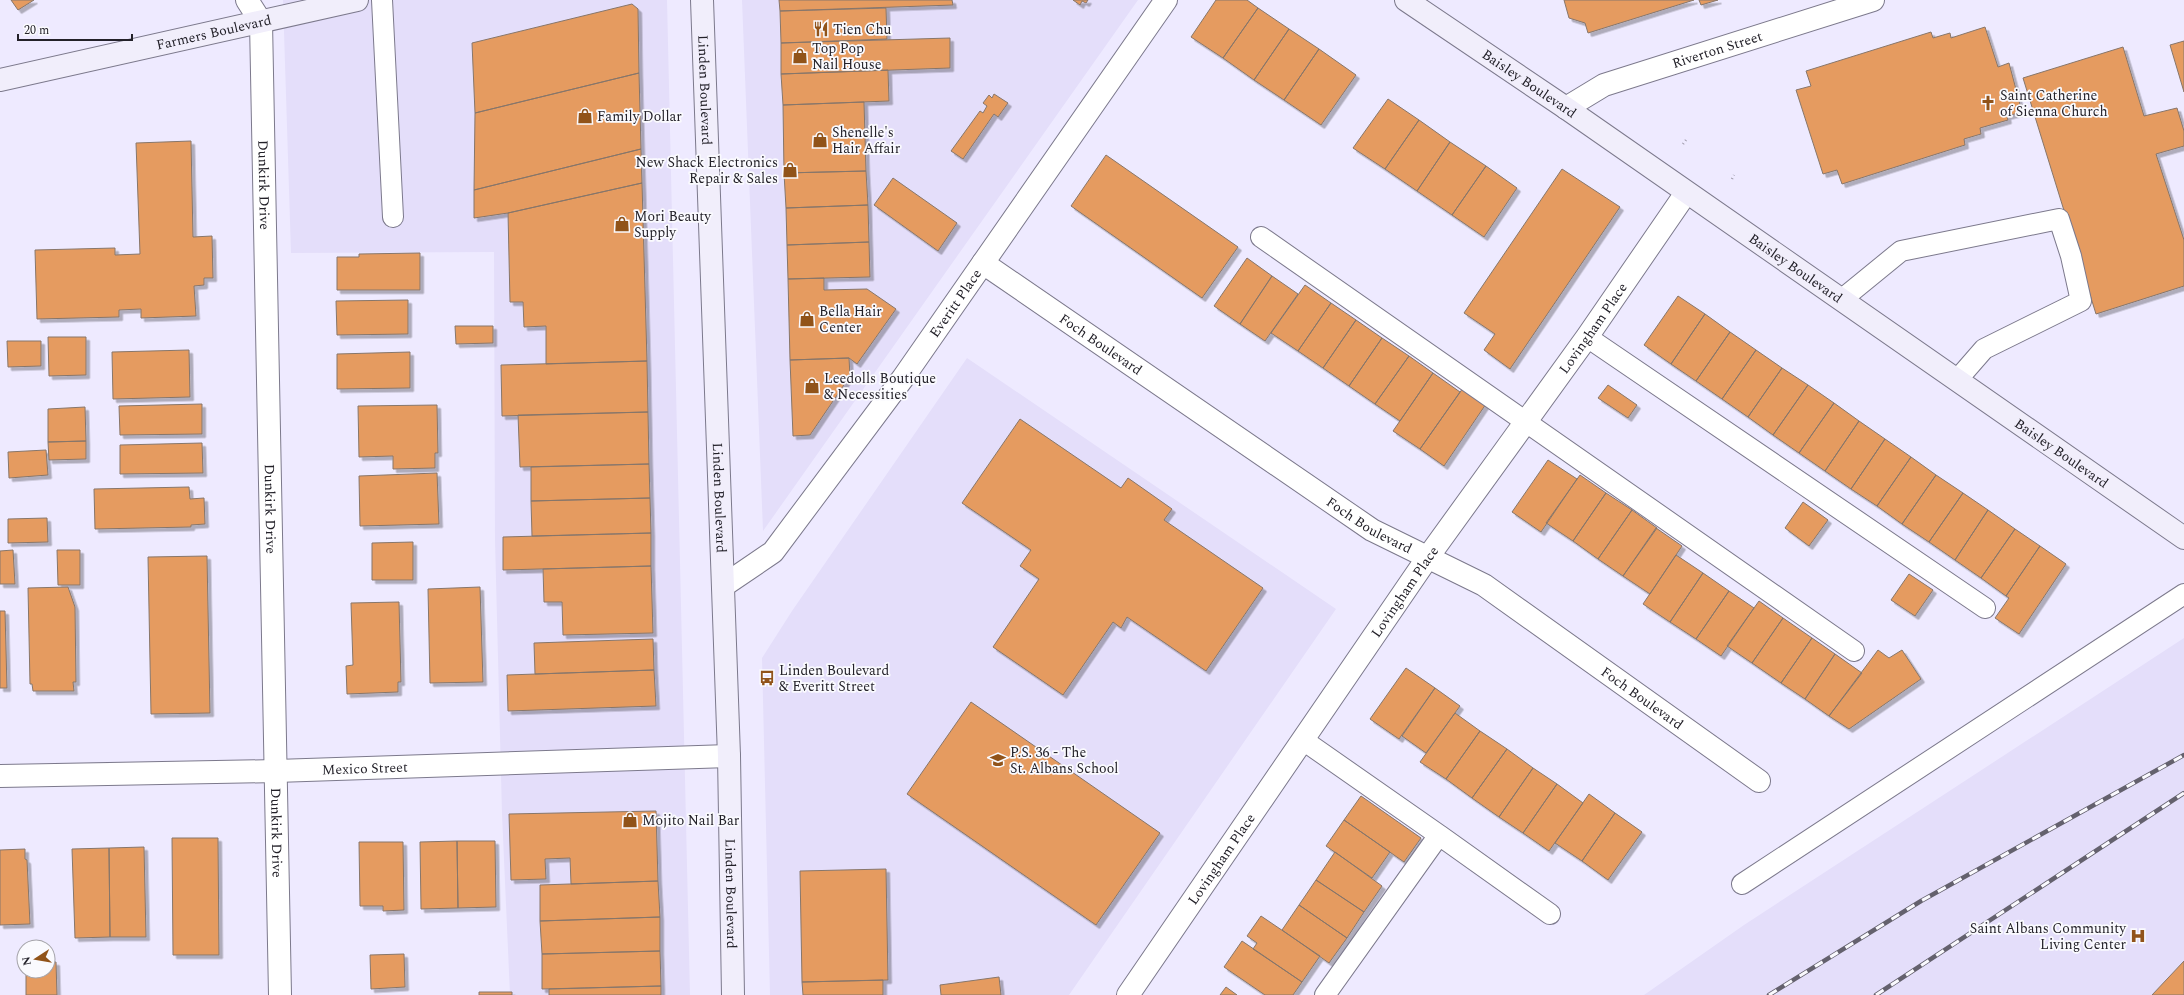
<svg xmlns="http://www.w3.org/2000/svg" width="2184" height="995" font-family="Spectral,serif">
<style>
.built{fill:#e4defa}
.building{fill:#e59b61;stroke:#87766a;filter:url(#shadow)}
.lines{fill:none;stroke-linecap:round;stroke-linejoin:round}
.lane-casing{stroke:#7c798c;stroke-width:22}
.street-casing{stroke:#7c798c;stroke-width:24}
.secondary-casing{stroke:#7c798c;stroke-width:24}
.path{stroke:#9f9bab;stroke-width:2.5;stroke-dasharray:1 3;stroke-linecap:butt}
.lane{stroke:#fff;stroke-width:20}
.street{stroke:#fff;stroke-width:22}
.secondary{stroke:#f1eefb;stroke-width:22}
.rail-casing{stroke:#64616d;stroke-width:4.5}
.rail{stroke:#fafafe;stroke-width:3;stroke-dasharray:9;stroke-linecap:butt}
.labels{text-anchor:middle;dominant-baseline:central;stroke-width:3.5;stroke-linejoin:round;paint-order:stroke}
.poi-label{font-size:14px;fill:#232129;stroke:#fafafe;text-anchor:start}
.street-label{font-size:14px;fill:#232129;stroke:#fafafe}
</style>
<defs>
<filter id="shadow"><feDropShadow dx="3.5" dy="3.5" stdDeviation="0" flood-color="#0004"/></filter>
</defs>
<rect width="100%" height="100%" fill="#eeeaff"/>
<!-- built -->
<path class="built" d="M 283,0 L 667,0 L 690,995 L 510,995 L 502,814 L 495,540 L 494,252 L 291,253 Z
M 742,0 L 1138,0 L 763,531 Z
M 967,358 L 1336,609 L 1069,995 L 770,995 L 762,658 L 792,611 Z
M 2184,638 L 2184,995 L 1644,995 L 1744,925 Z"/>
<!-- building -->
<path class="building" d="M 11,0 L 34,0 L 18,10 Z
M 779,0 L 952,0 L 953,5 L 780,11 Z
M 1073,0 L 1088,0 L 1086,3 L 1082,1 L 1080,5 Z
M 1216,0 L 1247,0 L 1258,8 L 1223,58 L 1191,37 Z
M 1564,0 L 1694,0 L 1588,33 L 1585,23 L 1569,18 Z
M 1699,0 L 1718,0 L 1701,5 Z
M 632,4 L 638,9 L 639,73 L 475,113 L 472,43 Z
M 886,8 L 887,39 L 781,43 L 780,11 Z
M 1258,8 L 1289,29 L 1254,80 L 1223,58 Z
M 1985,27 L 1998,67 L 2009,63 L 2022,112 L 2007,116 L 2008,120 L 1980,128 L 1981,134 L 1964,139 L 1965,145 L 1842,184 L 1837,170 L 1823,174 L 1796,90 L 1811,86 L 1806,71 L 1931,32 L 1933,38 L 1950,33 L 1951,38 Z
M 1289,29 L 1319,49 L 1284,100 L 1254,80 Z
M 950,38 L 950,68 L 781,74 L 781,43 Z
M 2184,41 L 2184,92 L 2170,45 Z
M 2123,47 L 2144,116 L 2177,108 L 2184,131 L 2184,146 L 2156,154 L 2184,240 L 2184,286 L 2096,314 L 2023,78 Z
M 1319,49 L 1356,75 L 1321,125 L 1284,100 Z
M 888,70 L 889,101 L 783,105 L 781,74 Z
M 639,73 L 641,149 L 474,190 L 475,113 Z
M 994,94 L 1008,103 L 998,117 L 994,114 L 963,159 L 951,151 L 980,111 L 983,113 L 987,106 L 983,103 L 989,95 L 992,98 Z
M 1388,99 L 1419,120 L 1385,169 L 1353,148 Z
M 864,102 L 866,171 L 784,173 L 783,105 Z
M 1419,120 L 1450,142 L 1417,191 L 1385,169 Z
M 191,141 L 193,237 L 212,236 L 213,278 L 204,278 L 204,285 L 194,286 L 196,316 L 141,318 L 141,309 L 119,310 L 119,317 L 37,319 L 35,250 L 115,248 L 115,255 L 140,254 L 136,143 Z
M 1450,142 L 1486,166 L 1452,215 L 1417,191 Z
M 641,149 L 642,183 L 508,213 L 474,218 L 474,190 Z
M 1106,155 L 1238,247 L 1202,298 L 1071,206 Z
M 1486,166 L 1517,188 L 1484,237 L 1452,215 Z
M 1562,169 L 1620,207 L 1510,369 L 1484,350 L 1495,334 L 1464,313 Z
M 866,171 L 868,205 L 786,208 L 784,173 Z
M 893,178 L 957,223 L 938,251 L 874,205 Z
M 642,183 L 647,361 L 546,364 L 546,326 L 524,327 L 523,302 L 510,302 L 508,213 Z
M 868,205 L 869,242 L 787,245 L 786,208 Z
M 869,242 L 870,277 L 788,279 L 787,245 Z
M 420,253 L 420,290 L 337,290 L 337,257 L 359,257 L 359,254 Z
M 1247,258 L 1272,276 L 1240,324 L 1214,306 Z
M 1272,276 L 1298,294 L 1265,341 L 1240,324 Z
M 824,278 L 824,290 L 867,289 L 896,309 L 857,364 L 849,358 L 790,360 L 788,279 Z
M 1305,285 L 1331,303 L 1298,351 L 1271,333 Z
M 1678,296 L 1705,314 L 1671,364 L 1644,345 Z
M 408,300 L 408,334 L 337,335 L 336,301 Z
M 1331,303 L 1356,320 L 1323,368 L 1298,351 Z
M 1705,314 L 1730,332 L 1696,381 L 1671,364 Z
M 1356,320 L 1382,338 L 1349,386 L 1323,368 Z
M 455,326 L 493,326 L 493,343 L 456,344 Z
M 1730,332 L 1756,350 L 1722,399 L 1696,381 Z
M 48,337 L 86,337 L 86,375 L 49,376 Z
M 1382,338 L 1409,356 L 1375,404 L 1349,386 Z
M 7,341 L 41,341 L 41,366 L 8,367 Z
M 189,350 L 190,397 L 113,399 L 112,352 Z
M 1756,350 L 1782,368 L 1748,417 L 1722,399 Z
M 410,352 L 410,388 L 337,389 L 337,354 Z
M 1409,356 L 1433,373 L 1400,421 L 1375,404 Z
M 849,358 L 850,376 L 810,435 L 793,436 L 790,360 Z
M 647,361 L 648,412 L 502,416 L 501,365 Z
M 1782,368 L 1808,385 L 1773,435 L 1748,417 Z
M 1433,373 L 1460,392 L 1420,449 L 1393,431 Z
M 1608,385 L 1637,405 L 1628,418 L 1598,398 Z
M 1808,385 L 1834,403 L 1799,453 L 1773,435 Z
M 1463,388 L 1486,404 L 1444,466 L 1420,449 Z
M 1834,403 L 1859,421 L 1825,471 L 1799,453 Z
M 202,404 L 202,434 L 120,435 L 119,406 Z
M 437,405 L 438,453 L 435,453 L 435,468 L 393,469 L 393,456 L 359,457 L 358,406 Z
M 85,407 L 86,441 L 48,442 L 48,409 Z
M 648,412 L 649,464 L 520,467 L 518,415 Z
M 1020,419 L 1121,488 L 1128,478 L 1172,509 L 1164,520 L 1263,588 L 1206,671 L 1127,617 L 1121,628 L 1113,622 L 1063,695 L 993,647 L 1039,579 L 1020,566 L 1031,550 L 962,503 Z
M 1859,421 L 1885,439 L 1851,489 L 1825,471 Z
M 1885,439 L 1911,457 L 1877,506 L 1851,489 Z
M 86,441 L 86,459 L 49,460 L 48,442 Z
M 202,443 L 203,473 L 120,474 L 120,445 Z
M 46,450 L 48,475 L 9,478 L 8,452 Z
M 1911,457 L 1936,475 L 1902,524 L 1877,506 Z
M 1548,460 L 1577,479 L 1541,532 L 1512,512 Z
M 649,464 L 650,498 L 531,501 L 531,467 Z
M 437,473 L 439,524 L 360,526 L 359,476 Z
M 1580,475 L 1606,493 L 1573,541 L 1546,523 Z
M 1936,475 L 1963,493 L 1929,542 L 1902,524 Z
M 189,487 L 190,499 L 204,498 L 205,524 L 191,525 L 191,527 L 95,529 L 94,489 Z
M 1606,493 L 1632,510 L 1598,559 L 1573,541 Z
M 1963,493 L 1988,510 L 1955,560 L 1929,542 Z
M 650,498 L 651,533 L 532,536 L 531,501 Z
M 1803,502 L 1828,520 L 1809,546 L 1785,528 Z
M 1632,510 L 1657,528 L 1623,576 L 1598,559 Z
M 1988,510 L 2015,529 L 1981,578 L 1955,560 Z
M 47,518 L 48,542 L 8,543 L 8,519 Z
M 1656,528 L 1682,546 L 1650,594 L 1623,576 Z
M 2015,529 L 2040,546 L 2006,596 L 1981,578 Z
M 651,533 L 651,566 L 503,570 L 503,537 Z
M 413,542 L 413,580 L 372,580 L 372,543 Z
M 2040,546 L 2066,564 L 2019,634 L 1995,618 L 2009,598 L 2006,596 Z
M 13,550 L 15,584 L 0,584 L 0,551 Z
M 57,550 L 80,550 L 80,585 L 58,585 Z
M 1676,555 L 1703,573 L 1670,622 L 1643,604 Z
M 207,556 L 210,713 L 151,714 L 148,557 Z
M 651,566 L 653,633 L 563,635 L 562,602 L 544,602 L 543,569 Z
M 1703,573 L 1729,591 L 1696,639 L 1670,622 Z
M 1909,574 L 1933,590 L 1915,616 L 1891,600 Z
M 68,587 L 75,607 L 76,682 L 73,682 L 74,691 L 33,691 L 32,684 L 30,684 L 28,588 Z
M 480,587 L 483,682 L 430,683 L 428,589 Z
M 1729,591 L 1754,608 L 1721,656 L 1696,639 Z
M 1759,601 L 1783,618 L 1752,663 L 1727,646 Z
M 399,602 L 401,682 L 398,682 L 398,692 L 347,694 L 346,666 L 353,665 L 351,603 Z
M 0,611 L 5,611 L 7,688 L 0,688 Z
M 1783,618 L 1812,638 L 1781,683 L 1752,663 Z
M 1812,638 L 1835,654 L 1805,699 L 1781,683 Z
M 653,639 L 654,670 L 535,674 L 534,643 Z
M 1878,650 L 1889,658 L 1902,650 L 1921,679 L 1849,729 L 1829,716 Z
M 1835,654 L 1862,673 L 1829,716 L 1805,699 Z
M 1406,668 L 1435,688 L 1399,739 L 1370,719 Z
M 654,670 L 656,706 L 508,711 L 507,675 Z
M 1435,688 L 1460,706 L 1426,753 L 1402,736 Z
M 971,702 L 1160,833 L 1096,925 L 907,794 Z
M 1455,713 L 1480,731 L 1446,779 L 1420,762 Z
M 1480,731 L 1507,749 L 1472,798 L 1446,779 Z
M 1507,749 L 1533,768 L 1499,817 L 1472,798 Z
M 1533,768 L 1557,784 L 1523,833 L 1499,817 Z
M 1557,784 L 1583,803 L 1549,851 L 1523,833 Z
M 1589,794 L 1615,813 L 1582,861 L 1555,843 Z
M 1361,796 L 1421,838 L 1404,862 L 1344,820 Z
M 656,811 L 658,881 L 571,884 L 570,858 L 545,859 L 546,879 L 511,880 L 509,814 Z
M 1615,813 L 1642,832 L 1608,880 L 1582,861 Z
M 1344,820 L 1390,852 L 1372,878 L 1326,846 Z
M 172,838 L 218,838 L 219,955 L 173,955 Z
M 457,841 L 458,908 L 421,909 L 420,842 Z
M 457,841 L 495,841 L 496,907 L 458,908 Z
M 359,842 L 403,842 L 404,910 L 383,911 L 383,906 L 360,906 Z
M 144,847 L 146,937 L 110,937 L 109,848 Z
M 109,848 L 110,937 L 75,938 L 72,849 Z
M 25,849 L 25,859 L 27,860 L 30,924 L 0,925 L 0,850 Z
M 1335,852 L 1382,886 L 1364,912 L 1316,880 Z
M 886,869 L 888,980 L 802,982 L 800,871 Z
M 1316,880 L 1364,912 L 1347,938 L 1299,905 Z
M 658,881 L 660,917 L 540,921 L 540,885 Z
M 1299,905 L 1347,938 L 1329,963 L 1282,930 Z
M 1261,916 L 1320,956 L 1302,982 L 1253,949 L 1257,943 L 1247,936 Z
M 660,917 L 660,951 L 542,954 L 540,921 Z
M 1242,941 L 1302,982 L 1293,995 L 1265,995 L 1224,967 Z
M 660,951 L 661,986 L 542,989 L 542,954 Z
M 404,954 L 405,987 L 371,989 L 370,955 Z
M 2184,961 L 2184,995 L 2152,995 Z
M 48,962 L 56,962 L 57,995 L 26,995 L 26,971 L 48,971 Z
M 999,977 L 1001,995 L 941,995 L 940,985 Z
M 883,980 L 883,995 L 803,995 L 802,982 Z
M 661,986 L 661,995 L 549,995 L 549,989 Z
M 1226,987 L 1237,995 L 1220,995 Z
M 479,992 L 512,992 L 512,995 L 479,995 Z"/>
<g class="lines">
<defs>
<path id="lane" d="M 382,0 L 393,217
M 1261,237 L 1854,651
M 1841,300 L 1901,251 L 2059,219 L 2071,256 L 2081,301 L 1984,349 L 1957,380
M 1587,337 L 1985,608
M 1303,740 L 1439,835 L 1325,995
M 1439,835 L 1550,914
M 1742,884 L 2184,594"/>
<g id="street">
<path id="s1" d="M 247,0 L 261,22 L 280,995"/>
<path id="s2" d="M 1566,108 L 1604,85 L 1873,0"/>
<path id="s3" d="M 983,263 L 1372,530 L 1484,585 L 1759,781"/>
<path id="s4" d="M 723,586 L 773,552 L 903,378 L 1166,0"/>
<path id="s5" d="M 0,776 L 276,771 L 729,756"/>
<path id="s6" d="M 1128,995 L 1428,557 L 1587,337 L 1686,193"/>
</g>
<g id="secondary">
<path id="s7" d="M 702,0 L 729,756 L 733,995"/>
<path id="s8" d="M 1406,0 L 1566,108 L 2184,538"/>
<path id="s9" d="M 0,80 L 357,0"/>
</g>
</defs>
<!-- lane casing -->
<use href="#lane" class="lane-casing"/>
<!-- street casing -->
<use href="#street" class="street-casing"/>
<!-- secondary casing -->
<use href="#secondary" class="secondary-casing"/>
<!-- path -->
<path class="path" d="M 1683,144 L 1686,140
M 1732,179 L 1734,175"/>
<!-- lane -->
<use href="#lane" class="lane"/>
<!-- street -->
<use href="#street" class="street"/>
<!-- secondary -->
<use href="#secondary" class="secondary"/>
<defs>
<path id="rail" d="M 1769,995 L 1921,901 L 2184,755
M 1876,995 L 2184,793"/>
</defs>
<!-- rail casing -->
<use href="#rail" class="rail-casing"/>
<!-- rail -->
<use href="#rail" class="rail"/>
</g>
<!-- icons -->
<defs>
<symbol id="restaurant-bare" viewBox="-9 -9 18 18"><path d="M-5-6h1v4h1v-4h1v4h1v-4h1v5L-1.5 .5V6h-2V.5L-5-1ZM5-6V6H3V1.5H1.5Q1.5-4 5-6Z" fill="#915319" stroke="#fafafe" stroke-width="2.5" paint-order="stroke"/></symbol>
<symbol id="shop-bare" viewBox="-9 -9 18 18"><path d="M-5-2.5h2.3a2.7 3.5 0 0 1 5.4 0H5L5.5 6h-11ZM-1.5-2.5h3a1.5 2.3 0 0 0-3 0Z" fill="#915319" stroke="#fafafe" stroke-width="2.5" paint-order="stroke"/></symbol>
<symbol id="church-bare" viewBox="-9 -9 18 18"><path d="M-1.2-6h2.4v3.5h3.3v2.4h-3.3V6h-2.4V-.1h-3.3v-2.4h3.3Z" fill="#915319" stroke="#fafafe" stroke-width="2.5" paint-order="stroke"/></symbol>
<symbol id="bus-bare" viewBox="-9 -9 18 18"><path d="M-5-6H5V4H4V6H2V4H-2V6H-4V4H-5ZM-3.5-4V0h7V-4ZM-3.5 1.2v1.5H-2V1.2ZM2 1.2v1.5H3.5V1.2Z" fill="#915319" stroke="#fafafe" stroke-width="2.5" paint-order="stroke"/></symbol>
<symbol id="school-bare" viewBox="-9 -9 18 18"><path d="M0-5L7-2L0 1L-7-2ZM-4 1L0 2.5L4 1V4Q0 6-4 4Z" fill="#915319" stroke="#fafafe" stroke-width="2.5" paint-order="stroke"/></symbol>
<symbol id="hospital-bare" viewBox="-9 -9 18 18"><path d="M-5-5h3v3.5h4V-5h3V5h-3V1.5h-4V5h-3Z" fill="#915319" stroke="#fafafe" stroke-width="2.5" paint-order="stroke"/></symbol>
</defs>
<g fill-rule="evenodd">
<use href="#restaurant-bare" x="810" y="18" width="22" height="22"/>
<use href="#shop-bare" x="789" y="45" width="22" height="22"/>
<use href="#church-bare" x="1977" y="92" width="22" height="22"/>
<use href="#shop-bare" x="574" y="105" width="22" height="22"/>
<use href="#shop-bare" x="809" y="129" width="22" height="22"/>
<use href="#shop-bare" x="779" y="159" width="22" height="22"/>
<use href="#shop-bare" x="611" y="213" width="22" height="22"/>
<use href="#shop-bare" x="796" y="308" width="22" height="22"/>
<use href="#shop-bare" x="801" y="375" width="22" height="22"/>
<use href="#bus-bare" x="756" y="667" width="22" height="22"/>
<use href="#school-bare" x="987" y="749" width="22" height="22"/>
<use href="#shop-bare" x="619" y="809" width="22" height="22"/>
<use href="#hospital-bare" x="2127" y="925" width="22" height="22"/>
</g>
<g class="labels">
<!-- poi labels -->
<g class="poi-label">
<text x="833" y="29">Tien Chu</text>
<text x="812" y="48">Top Pop<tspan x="812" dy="16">Nail House</tspan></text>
<text x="2000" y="95">Saint Catherine<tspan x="2000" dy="16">of Sienna Church</tspan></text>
<text x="597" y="116">Family Dollar</text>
<text x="832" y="132">Shenelle's<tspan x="832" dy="16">Hair Affair</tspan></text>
<text x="778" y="162" text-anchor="end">New Shack Electronics<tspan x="778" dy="16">Repair &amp; Sales</tspan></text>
<text x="634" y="216">Mori Beauty<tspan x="634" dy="16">Supply</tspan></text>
<text x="819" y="311">Bella Hair<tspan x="819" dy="16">Center</tspan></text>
<text x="824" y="378">Leedolls Boutique<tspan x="824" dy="16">&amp; Necessities</tspan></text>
<text x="779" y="670">Linden Boulevard<tspan x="779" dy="16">&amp; Everitt Street</tspan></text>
<text x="1010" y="752">P.S. 36 - The<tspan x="1010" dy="16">St. Albans School</tspan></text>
<text x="642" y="820">Mojito Nail Bar</text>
<text x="2126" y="928" text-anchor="end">Saint Albans Community<tspan x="2126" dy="16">Living Center</tspan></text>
</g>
<!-- street labels -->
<g class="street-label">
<text stroke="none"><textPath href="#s9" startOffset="219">Farmers Boulevard</textPath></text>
<text stroke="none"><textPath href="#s2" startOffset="163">Riverton Street</textPath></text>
<text stroke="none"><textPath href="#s8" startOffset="149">Baisley Boulevard</textPath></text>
<text stroke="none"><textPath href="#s7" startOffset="90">Linden Boulevard</textPath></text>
<text stroke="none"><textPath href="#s1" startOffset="189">Dunkirk Drive</textPath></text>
<text stroke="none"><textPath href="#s8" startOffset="473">Baisley Boulevard</textPath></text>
<text stroke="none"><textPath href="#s4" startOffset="369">Everitt Place</textPath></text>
<text stroke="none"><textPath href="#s6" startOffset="813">Lovingham Place</textPath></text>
<text stroke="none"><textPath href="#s3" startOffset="143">Foch Boulevard</textPath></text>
<text stroke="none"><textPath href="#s8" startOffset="797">Baisley Boulevard</textPath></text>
<text stroke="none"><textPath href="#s7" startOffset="498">Linden Boulevard</textPath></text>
<text stroke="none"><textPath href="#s1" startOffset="513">Dunkirk Drive</textPath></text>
<text stroke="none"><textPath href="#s3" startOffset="467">Foch Boulevard</textPath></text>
<text stroke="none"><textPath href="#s6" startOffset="489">Lovingham Place</textPath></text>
<text stroke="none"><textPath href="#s3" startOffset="791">Foch Boulevard</textPath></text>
<text stroke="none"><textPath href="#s5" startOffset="365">Mexico Street</textPath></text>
<text stroke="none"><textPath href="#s1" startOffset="837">Dunkirk Drive</textPath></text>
<text stroke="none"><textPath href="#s6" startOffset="165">Lovingham Place</textPath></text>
<text stroke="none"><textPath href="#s7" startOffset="894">Linden Boulevard</textPath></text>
</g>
</g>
<!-- north arrow -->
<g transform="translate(36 959) rotate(258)"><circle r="19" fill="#fafafe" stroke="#a4a3a9"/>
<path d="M0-3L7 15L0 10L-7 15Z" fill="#915319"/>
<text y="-6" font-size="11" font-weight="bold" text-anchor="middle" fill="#232129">N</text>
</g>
<!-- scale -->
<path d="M18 34v6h114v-6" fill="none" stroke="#232129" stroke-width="2"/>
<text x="24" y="34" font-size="12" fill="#232129" stroke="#fafafe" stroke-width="3" paint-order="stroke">20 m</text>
</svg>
